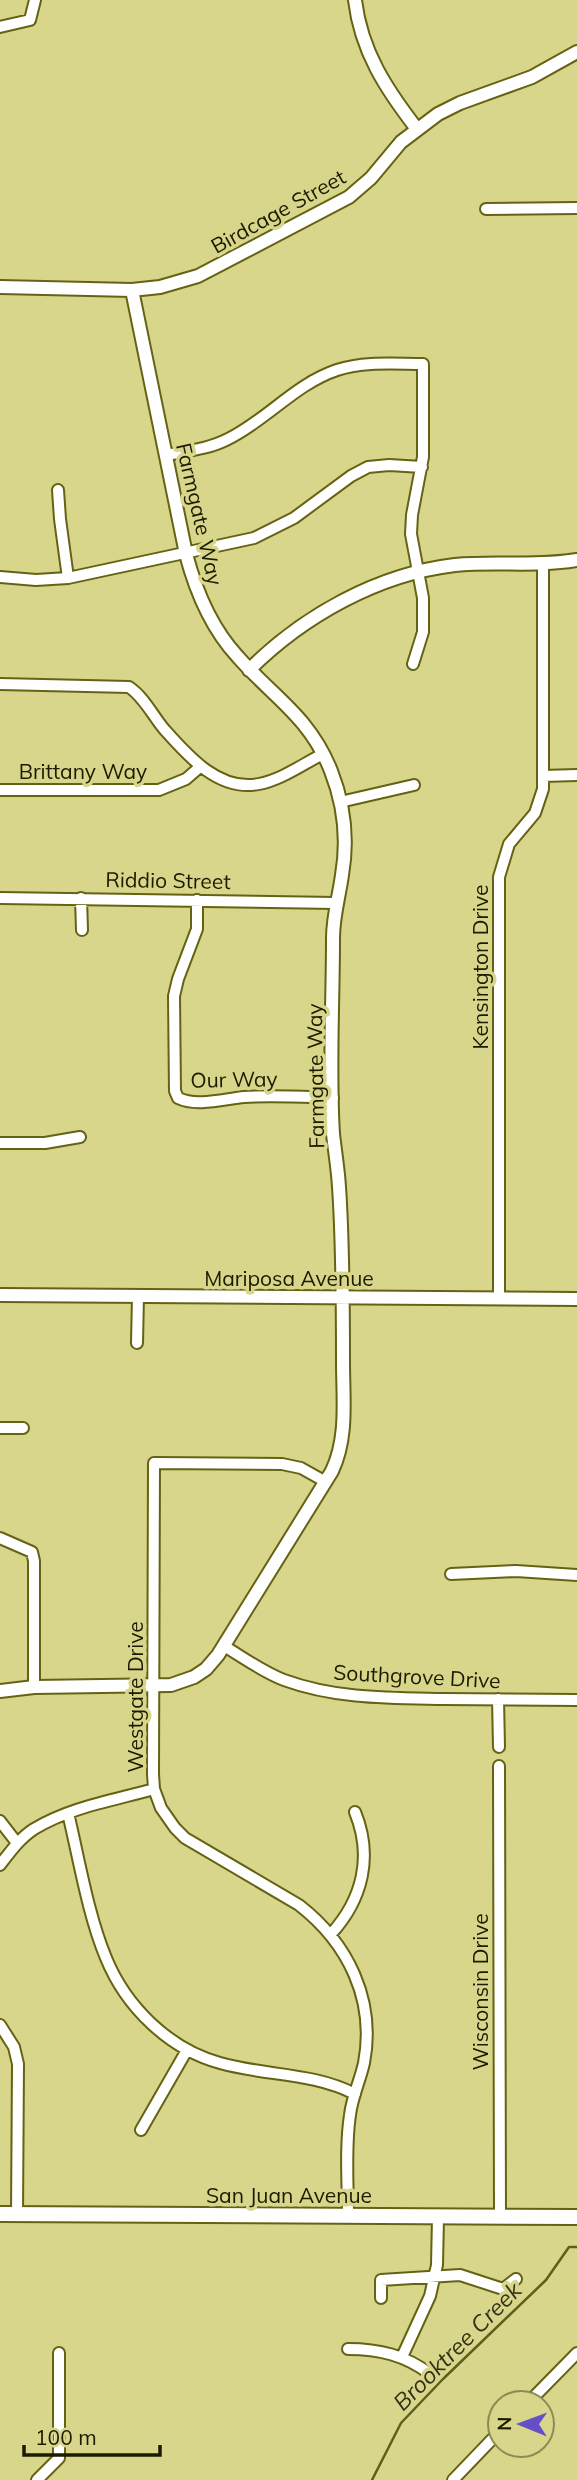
<svg xmlns="http://www.w3.org/2000/svg" width="577" height="2480" font-family="Mulish,sans-serif">
<style>
.lines{fill:none;stroke-linecap:round;stroke-linejoin:round}
.stream{stroke:#605e1d;stroke-width:2.5}
.minor-casing{stroke:#656213;stroke-width:14}
.tertiary-casing{stroke:#656213;stroke-width:16}
.secondary-casing{stroke:#656213;stroke-width:18}
.minor{stroke:#fff;stroke-width:10}
.tertiary{stroke:#fff;stroke-width:12}
.secondary{stroke:#fff;stroke-width:14}
.labels{text-anchor:middle;dominant-baseline:central;stroke-width:7;stroke-linejoin:round;paint-order:stroke}
.street-label{font-size:21px;fill:#1c1b00;stroke:#d7d68b}
.water-label{font-size:23px;font-style:italic;fill:#323118;stroke:#d7d68b}
</style>
<rect width="100%" height="100%" fill="#d7d68b"/>
<g class="lines">
<!-- stream -->
<path class="stream" d="M 372,2480 L 401,2423 L 443,2379 L 546,2280 L 569,2247 L 577,2247"/>
<defs>
<path id="minor" d="M 0,27 L 30,20 L 35,0
M 486,209 L 577,208
M 166,455 C 187,451 209,449 228,439 C 267,420 295,384 337,370 C 365,361 395,364 423,364 L 423,457 L 412,515 L 411,534 L 423,598 L 423,632 L 413,664
M 58,490 L 60,519 L 68,578
M 0,577 L 36,580 L 68,578 L 254,538 L 294,518 L 351,476 L 368,467 L 389,465 L 422,467
M 0,684 L 129,687 C 144,697 153,716 164,729 C 188,756 219,792 259,784 C 281,780 303,764 323,754
M 543,776 L 577,775
M 0,790 L 159,790 L 186,779 L 201,766
M 340,802 L 414,785
M 0,898 L 336,903
M 81,898 L 82,930
M 197,900 L 197,929 L 178,979 L 174,996 L 175,1091 L 178,1098 C 196,1107 224,1099 244,1097 C 273,1095 304,1097 333,1098
M 0,1143 L 45,1143 L 80,1137
M 499,1297 L 499,877 L 509,844 L 535,813 L 543,789 L 543,565
M 137,1343 L 138,1296
M 0,1428 L 23,1428
M 326,1482 L 301,1468 L 282,1464 L 154,1463 L 153,1774 L 154,1789 L 161,1808 L 175,1828 L 185,1838 L 299,1905 C 348,1943 376,2000 364,2063 C 360,2081 352,2097 350,2115 C 345,2148 348,2183 348,2216
M 0,1538 L 32,1552 L 34,1561 L 34,1687
M 451,1574 L 516,1571 L 577,1575
M 224,1646 C 244,1658 263,1672 284,1680 C 336,1699 389,1698 443,1699 C 488,1699 532,1700 577,1700
M 498,1699 L 499,1747
M 499,1766 L 500,2217
M 68,1813 C 79,1859 88,1915 106,1958 C 126,2007 169,2049 220,2063 C 265,2076 312,2072 355,2094
M 0,1821 L 17,1843
M 0,1865 C 10,1852 20,1838 34,1829 C 70,1807 115,1800 154,1789
M 331,1934 C 363,1899 373,1856 355,1812
M 0,2025 L 14,2047 L 18,2064 L 17,2214
M 141,2130 L 187,2050
M 381,2298 L 381,2280 L 460,2275 L 503,2289 L 516,2279
M 348,2349 C 379,2349 405,2355 430,2374
M 402,2357 L 430,2296 L 437,2265 L 438,2217
M 528,2403 L 577,2353
M 37,2480 L 59,2458 L 59,2353
M 453,2480 L 500,2431"/>
<path id="tertiary" d="M 355,0 C 361,51 386,89 417,129
M 0,287 L 132,290 L 160,287 L 198,276 L 349,197 L 371,178 L 401,142 L 438,114 L 460,103 L 532,77 L 577,52
M 249,670 C 303,616 378,574 455,565 C 496,561 536,567 577,560
M 0,1295 L 577,1299
M 0,1691 L 34,1687 L 171,1685 L 194,1677 L 206,1669 L 218,1655 L 332,1471 C 348,1437 343,1399 343,1362 C 343,1303 343,1245 339,1187 C 338,1169 335,1152 333,1134 C 329,1070 333,1002 333,938 C 333,916 339,897 342,875 C 348,840 344,804 331,771 C 310,717 273,697 238,657 C 211,628 196,592 186,554 L 132,290"/>
<path id="secondary" d="M 0,2214 L 577,2217"/>
</defs>
<!-- minor casing -->
<use href="#minor" class="minor-casing"/>
<!-- tertiary casing -->
<use href="#tertiary" class="tertiary-casing"/>
<!-- secondary casing -->
<use href="#secondary" class="secondary-casing"/>
<!-- minor -->
<use href="#minor" class="minor"/>
<!-- tertiary -->
<use href="#tertiary" class="tertiary"/>
<!-- secondary -->
<use href="#secondary" class="secondary"/>
</g>
<g class="labels">
<!-- street labels -->
<g class="street-label">
<text transform="translate(278 211) rotate(-29)">Birdcage Street</text>
<text transform="translate(200 514) rotate(77)">Farmgate Way</text>
<text x="83" y="771">Brittany Way</text>
<text transform="translate(168 880) rotate(1)">Riddio Street</text>
<text transform="translate(480 967) rotate(-90)">Kensington Drive</text>
<text transform="translate(315 1076) rotate(-91)">Farmgate Way</text>
<text transform="translate(234 1079) rotate(-1)">Our Way</text>
<text x="289" y="1278">Mariposa Avenue</text>
<text transform="translate(417 1676) rotate(3)">Southgrove Drive</text>
<text transform="translate(135 1697) rotate(-90)">Westgate Drive</text>
<text transform="translate(480 1992) rotate(-90)">Wisconsin Drive</text>
<text x="289" y="2195">San Juan Avenue</text>
</g>
<!-- water labels -->
<g class="water-label">
<text transform="translate(457 2346) rotate(-45)">Brooktree Creek</text>
</g>
</g>
<!-- north arrow -->
<g transform="translate(521 2424) rotate(271)"><circle r="33" fill="#d7d68b" stroke="#8c8b53" stroke-width="2"/>
<path d="M0-5L12 26L0 18L-12 26Z" fill="#664ec7"/>
<text y="-10" font-size="19" font-weight="bold" text-anchor="middle" fill="#1c1b00">N</text>
</g>
<!-- scale -->
<path d="M24 2445v10h136v-10" fill="none" stroke="#1c1b00" stroke-width="3.5"/>
<text x="35" y="2445" font-size="21" fill="#1c1b00" stroke="#d7d68b" stroke-width="5" paint-order="stroke">100 m</text>
</svg>
